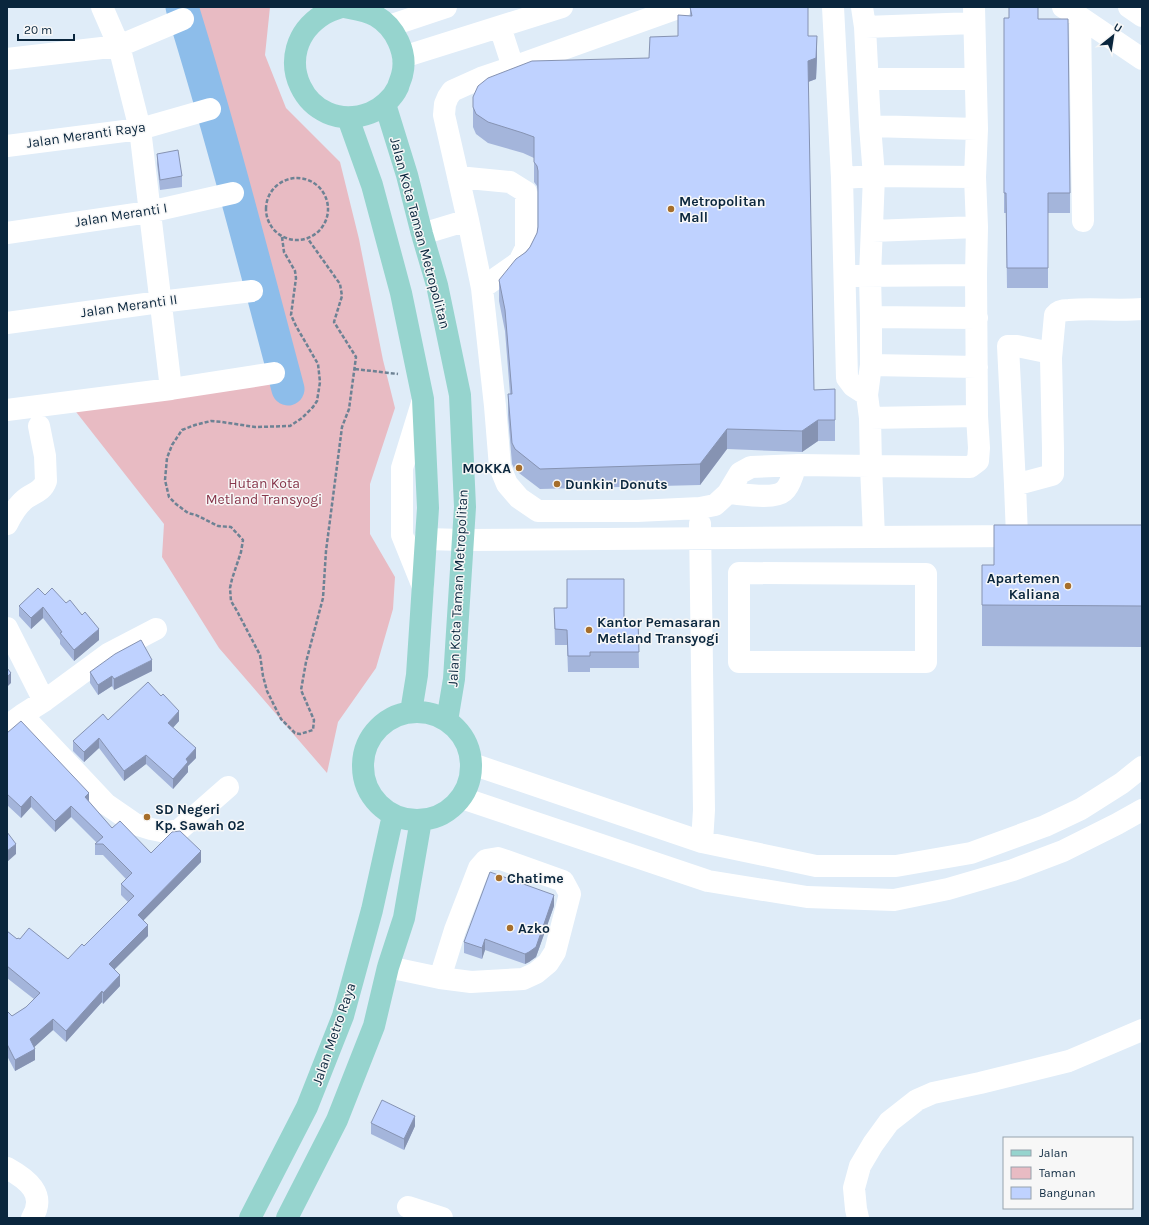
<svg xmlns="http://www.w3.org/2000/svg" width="1149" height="1225" font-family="Karla,sans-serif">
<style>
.green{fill:#e8bbc3}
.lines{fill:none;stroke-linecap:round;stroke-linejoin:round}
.river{stroke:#8dbdea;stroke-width:33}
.path{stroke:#6d8294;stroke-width:2.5;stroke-dasharray:4 2;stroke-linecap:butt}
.minor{stroke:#fff;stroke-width:22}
.major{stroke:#96d4ce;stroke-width:22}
.wall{fill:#a4b5db}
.shaded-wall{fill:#8693b2}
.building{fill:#bfd2ff;stroke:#8693b2}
.poi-dot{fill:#a66e2b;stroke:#f7f7f7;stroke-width:1.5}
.labels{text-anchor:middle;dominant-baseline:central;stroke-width:3;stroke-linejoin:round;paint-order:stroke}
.street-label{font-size:14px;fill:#0a263d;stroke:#f7f7f7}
.poi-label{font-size:14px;font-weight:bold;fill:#0a263d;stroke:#f7f7f7;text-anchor:start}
.park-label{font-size:14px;fill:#87364b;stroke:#f7f7f7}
</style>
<rect width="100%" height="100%" fill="#dfecf8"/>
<!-- green -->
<path class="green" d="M 182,7 L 270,7 L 265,55 L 286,108 L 340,162 L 359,239 L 383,360 L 395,408 L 370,484 L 370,534 L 395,577 L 393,609 L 376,668 L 338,722 L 327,773 L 219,648 L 162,557 L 164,524 L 73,408 L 301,379 Z"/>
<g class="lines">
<!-- river -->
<path class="river" d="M 182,7 C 221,133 254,261 288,389"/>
<!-- path -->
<path class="path" d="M266 209a31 31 0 1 1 62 0a31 31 0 1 1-62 0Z
M 282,237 L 284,252 L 295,271 L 296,278 L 291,315 L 296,326 L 318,364 L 320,382 L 317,401 L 313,407 L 302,418 L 290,426 L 255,427 L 222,422 L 211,421 L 195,425 L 182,430 L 172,445 L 167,458 L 165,480 L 169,497 L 176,504 L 188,513 L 196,515 L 218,526 L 231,527 L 243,540 L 241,552 L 232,579 L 230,588 L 231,601 L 237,611 L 260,655 L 263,676 L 267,691 L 281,719 L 295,733 L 300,734 L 313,730 L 314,720 L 301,690 L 306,662 L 323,598 L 326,551 L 342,427 L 349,409 L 356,357 L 334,322 L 342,296 L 340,284 L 308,239
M 355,369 L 398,374"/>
<!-- minor -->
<path class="minor" d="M 102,7 L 119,46 L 140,129 L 171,389
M 681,7 L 513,67 L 481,78 L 452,91 L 448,97 L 445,104 L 444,115 L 468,220 L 482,288 L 495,406 L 500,467 L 507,484 L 519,498 L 538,511 L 637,511 L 700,508 L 715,505 L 728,493 L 740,473 L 751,467 L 799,465 L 871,466 L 874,537
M 833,7 L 842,178
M 862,7 L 865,27 L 870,126 L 874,176 L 870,276 L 871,317 L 871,365 L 867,395 L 870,418 L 871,466 L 970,467 L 978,461 L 979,448 L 977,416 L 976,275 L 977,227 L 975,177 L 977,129 L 974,7
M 1063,7 L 1080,17 L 1142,59
M 1129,7 L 1142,16
M 1080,17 L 1083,221
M 389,26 L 446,7
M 500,27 L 513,67
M 865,27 L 974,23
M 403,57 L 562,7
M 7,59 L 119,46 L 183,19
M 868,79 L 975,79
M 870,126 L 977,129
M 7,146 L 140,129 L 210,109
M 458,177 L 510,182 L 526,192 L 526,248 L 519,262 L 482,288
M 872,231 L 977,227
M 7,233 L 149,212 L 233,193
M 422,234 L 468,220
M 855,276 L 976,275
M 871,317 L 977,318
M 7,323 L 160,302 L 252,291
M 871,365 L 977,367
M 867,395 L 853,386 L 847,378 L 842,178 L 874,176 L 975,177
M 422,403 L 402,468 L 402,535 L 423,587
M 7,410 L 171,389 L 274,373
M 870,418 L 977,416
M 1015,485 L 1008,346 L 1017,346 L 1051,353
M 728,493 C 742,494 774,500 784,491 C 789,487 791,480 793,474
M 7,524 C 11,516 17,506 24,500 C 31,493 42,493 46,481 L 45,456 L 39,426
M 700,524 L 704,810 L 702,842
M 1017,536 L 1015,485 L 1052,475 L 1053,474 L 1053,449 L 1051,358 L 1055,315 C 1058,311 1065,310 1069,310 C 1093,308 1118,311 1142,309
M 425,539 L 463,540 L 1023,536
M 739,573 L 926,574 L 926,662 L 739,662 Z
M 7,628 L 44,701
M 22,715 L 106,804 L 135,824 L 151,829 L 166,832 L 179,830 L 228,787
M 7,726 L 22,715 L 44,701 L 108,654 L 156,629
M 472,764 L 702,842 L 816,866 L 896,866 L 971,853 L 1045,826 L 1081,809 L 1122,783 L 1142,767
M 462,798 L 708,881 L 807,897 L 894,900 L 948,889 L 1013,870 L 1063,851 L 1117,824 L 1142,810
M 388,967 L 440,978 L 455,930 L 479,868 L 486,860 L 498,858 L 563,881 L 570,894 L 555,952 L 548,963 L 536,973 L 523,979 L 471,982 L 440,978
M 7,1168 C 27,1179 47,1194 32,1218
M 408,1207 L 442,1218
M 858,1218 L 856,1209 L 854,1188 L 860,1166 L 873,1144 L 889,1122 L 917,1100 L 933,1093 L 980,1083 L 1069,1061 L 1142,1030"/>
<!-- major -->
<path class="major" d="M 341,7 C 335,9 329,11 324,14 C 264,51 306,137 370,113 C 381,109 393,98 398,87 C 399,83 401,79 402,75 C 408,53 395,27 376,16 C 366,10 354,9 344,7
M 385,104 L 407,175 L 422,234 L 437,285 L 460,395 L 465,507 L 454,679 L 447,721
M 348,118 L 372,185 L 401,293 L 423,399 L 428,508 L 417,675 L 411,712
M363 766a54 54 0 1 1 108 0a54 54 0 1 1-108 0Z
M 250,1218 L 307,1107 L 343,1016 L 372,910 L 393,815
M 287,1218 L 337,1120 L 374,1026 L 388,967 L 404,918 L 421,820"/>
</g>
<!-- wall -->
<path class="wall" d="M 690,7 L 808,7 L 808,36 L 817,57 L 816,79 L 808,82 L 814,390 L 835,389 L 835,441 L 818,441 L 802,452 L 727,449 L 700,485 L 540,489 L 515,470 L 512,464 L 508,415 L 508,394 L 510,394 L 505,331 L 499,301 L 499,280 L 530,247 L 537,233 L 538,227 L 538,192 L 537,186 L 534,182 L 534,158 L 523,153 L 488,143 L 476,134 L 473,127 L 473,97 L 649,58 L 678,36 L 690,16 Z
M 1004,18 L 1038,19 L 1070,193 L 1070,213 L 1048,213 L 1048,288 L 1007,288 L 1006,213 L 1004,213 Z
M 157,154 L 182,176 L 182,187 L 160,190 L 157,164 Z
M 1142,525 L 1142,647 L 982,646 L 982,565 L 994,565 Z
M 45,595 L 99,640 L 74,661 L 60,644 L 60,640 L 43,618 L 31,629 L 19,616 L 19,606 Z
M 554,608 L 624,621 L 638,621 L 639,668 L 590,668 L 590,672 L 568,672 L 567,645 L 555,645 Z
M 152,671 L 114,690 L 112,686 L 98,695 L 90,683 L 90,672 Z
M 108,720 L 179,721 L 173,728 L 196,758 L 188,766 L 188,772 L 173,789 L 146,764 L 124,781 L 99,748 L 84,762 L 73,751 L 73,741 Z
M 7,733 L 89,802 L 112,828 L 151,853 L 201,862 L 143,920 L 148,936 L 114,969 L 120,986 L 103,1004 L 102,1002 L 66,1042 L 53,1030 L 34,1047 L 35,1060 L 15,1071 L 7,1056 L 7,1011 L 12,1016 L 26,1007 L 34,999 L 7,978 L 7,931 L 17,939 L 20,939 L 68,959 L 84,946 L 128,902 L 121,895 L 121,884 L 126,879 L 103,855 L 95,855 L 95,844 L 97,843 L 71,817 L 55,832 L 31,807 L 21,818 L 7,805 Z
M 554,906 L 536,957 L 529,962 L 525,964 L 485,950 L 482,959 L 464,953 L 464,942 Z
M 371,1123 L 415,1126 L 404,1150 L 371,1134 Z"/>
<!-- shaded-wall -->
<path class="shaded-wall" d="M 817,36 L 817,57 L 816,79 L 808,82 L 808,61 Z
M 818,420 L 818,441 L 802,452 L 802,431 Z
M 727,429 L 727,449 L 700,485 L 700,464 Z
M 43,607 L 43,618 L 31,629 L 31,618 Z
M 99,629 L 99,640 L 74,661 L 74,650 Z
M 152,660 L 152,671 L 114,690 L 114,679 Z
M 11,673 L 11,683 L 7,687 L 7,677 Z
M 112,676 L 112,686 L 98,695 L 98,685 Z
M 179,711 L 179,721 L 168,733 L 168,723 Z
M 99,738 L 99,748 L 84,762 L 84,752 Z
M 196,748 L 196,758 L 188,766 L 188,772 L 173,789 L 173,779 L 186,759 Z
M 146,755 L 146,764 L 124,781 L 124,771 Z
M 89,793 L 89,804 L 85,797 Z
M 31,796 L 31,807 L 21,818 L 21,807 Z
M 71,806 L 71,817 L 55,832 L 55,821 Z
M 16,844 L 16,854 L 7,862 L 7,851 Z
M 201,851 L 201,862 L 138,926 L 138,915 Z
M 554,895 L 554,906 L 536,957 L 529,962 L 525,964 L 525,954 Z
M 148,925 L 148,936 L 109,975 L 109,964 Z
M 485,939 L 485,950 L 482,959 L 482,948 Z
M 120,975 L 120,986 L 103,1004 L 103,993 Z
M 102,991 L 102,1002 L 66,1042 L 66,1031 Z
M 53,1019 L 53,1030 L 30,1051 L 30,1039 Z
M 35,1049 L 35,1060 L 15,1071 L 15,1060 Z
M 415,1116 L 415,1126 L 404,1150 L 404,1139 Z"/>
<!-- building -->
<path class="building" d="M 690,7 L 808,7 L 808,36 L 817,36 L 816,58 L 808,61 L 814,390 L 835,389 L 835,420 L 818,420 L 802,431 L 727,429 L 700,464 L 540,469 L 515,449 L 512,443 L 508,394 L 512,394 L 505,310 L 499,280 L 516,259 L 526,252 L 530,247 L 537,233 L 538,227 L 538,171 L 537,166 L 534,162 L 534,137 L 523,133 L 488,122 L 476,114 L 473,107 L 473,97 L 478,86 L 488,78 L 532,61 L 649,58 L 650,37 L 678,36 L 678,15 L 692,16 Z
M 1009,7 L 1038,7 L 1038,19 L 1068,19 L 1070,193 L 1048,193 L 1048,268 L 1007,268 L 1006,193 L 1004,193 L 1004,18 L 1009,18 Z
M 178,150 L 182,176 L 160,180 L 157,154 Z
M 994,525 L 1142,525 L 1142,606 L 982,605 L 982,565 L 994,565 Z
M 567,579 L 624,579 L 624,621 L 638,621 L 639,652 L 590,652 L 590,656 L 568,656 L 567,630 L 555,629 L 554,608 L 567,608 Z
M 38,588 L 45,595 L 52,588 L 66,603 L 70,600 L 82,615 L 85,612 L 99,629 L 74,650 L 60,633 L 62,632 L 43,607 L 31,618 L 19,606 Z
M 141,640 L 152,660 L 114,679 L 112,676 L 98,685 L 90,672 L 115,654 Z
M 7,668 L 11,673 L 7,677 Z
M 148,682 L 161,696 L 163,694 L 179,711 L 168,723 L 196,748 L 186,759 L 188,762 L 173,779 L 146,755 L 124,771 L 99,738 L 84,752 L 73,741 L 103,714 L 108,720 Z
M 21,721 L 89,793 L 85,797 L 112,828 L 120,821 L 151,853 L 172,832 L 180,831 L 201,851 L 138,915 L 148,925 L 109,964 L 120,975 L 103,993 L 102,991 L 66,1031 L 53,1019 L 30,1039 L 35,1049 L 15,1060 L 7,1044 L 7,1011 L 12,1016 L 26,1007 L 40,993 L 7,966 L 7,967 L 7,931 L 17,939 L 18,938 L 20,939 L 29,928 L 68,959 L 82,944 L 84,946 L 134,896 L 121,884 L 132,873 L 103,844 L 95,844 L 103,837 L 71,806 L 55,821 L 31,796 L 21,807 L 7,794 L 7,733 Z
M 7,832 L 16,844 L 7,851 Z
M 490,872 L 554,895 L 536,947 L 529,952 L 525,954 L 485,939 L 482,948 L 464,942 Z
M 382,1100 L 415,1116 L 404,1139 L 371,1123 Z"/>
<!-- markers -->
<g class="poi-dot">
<circle cx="671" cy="209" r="4"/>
<circle cx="519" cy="468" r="4"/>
<circle cx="557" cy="484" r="4"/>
<circle cx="1068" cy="586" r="4"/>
<circle cx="589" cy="630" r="4"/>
<circle cx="147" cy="817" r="4"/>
<circle cx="499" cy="878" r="4"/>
<circle cx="510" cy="928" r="4"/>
</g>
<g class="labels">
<!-- street labels -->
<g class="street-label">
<text transform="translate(86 135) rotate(-8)">Jalan Meranti Raya</text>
<text transform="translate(121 215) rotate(-9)">Jalan Meranti I</text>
<text transform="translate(420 233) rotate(75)">Jalan Kota Taman Metropolitan</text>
<text transform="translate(129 306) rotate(-8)">Jalan Meranti II</text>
<text transform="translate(458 588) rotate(-87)">Jalan Kota Taman Metropolitan</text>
<text transform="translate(334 1034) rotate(-71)">Jalan Metro Raya</text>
</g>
<!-- poi labels -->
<g class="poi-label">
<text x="679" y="201">Metropolitan<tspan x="679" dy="16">Mall</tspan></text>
<text x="511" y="468" text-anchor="end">MOKKA</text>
<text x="565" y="484">Dunkin' Donuts</text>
<text x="1060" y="578" text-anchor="end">Apartemen<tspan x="1060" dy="16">Kaliana</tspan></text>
<text x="597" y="622">Kantor Pemasaran<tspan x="597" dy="16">Metland Transyogi</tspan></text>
<text x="155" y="809">SD Negeri<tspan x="155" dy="16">Kp. Sawah 02</tspan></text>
<text x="507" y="878">Chatime</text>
<text x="518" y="928">Azko</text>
</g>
<!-- park labels -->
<g class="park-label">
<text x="264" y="483">Hutan Kota<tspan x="264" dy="16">Metland Transyogi</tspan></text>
</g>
</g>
<!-- border -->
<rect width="1149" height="1225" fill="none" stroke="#0a263d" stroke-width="16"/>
<!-- legend -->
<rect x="1003" y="1137" width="130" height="72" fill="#f7f7f7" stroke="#98a3ad"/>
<rect x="1011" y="1150" width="20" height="6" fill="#96d4ce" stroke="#98a3ad"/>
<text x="1039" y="1157" font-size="12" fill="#0a263d">Jalan</text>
<rect x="1011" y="1167" width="20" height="12" fill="#e8bbc3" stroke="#98a3ad"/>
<text x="1039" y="1177" font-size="12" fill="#0a263d">Taman</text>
<rect x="1011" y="1187" width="20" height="12" fill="#bfd2ff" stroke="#98a3ad"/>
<text x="1039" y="1197" font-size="12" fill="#0a263d">Bangunan</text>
<!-- north arrow -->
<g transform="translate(1113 36) rotate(30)" stroke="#f7f7f7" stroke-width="3" paint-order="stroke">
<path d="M0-3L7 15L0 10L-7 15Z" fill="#0a263d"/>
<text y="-6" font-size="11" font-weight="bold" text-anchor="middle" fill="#0a263d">U</text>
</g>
<!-- scale -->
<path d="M18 34v6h56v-6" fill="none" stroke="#0a263d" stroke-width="2"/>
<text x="24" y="34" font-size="12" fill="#0a263d" stroke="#f7f7f7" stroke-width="3" paint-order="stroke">20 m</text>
</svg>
